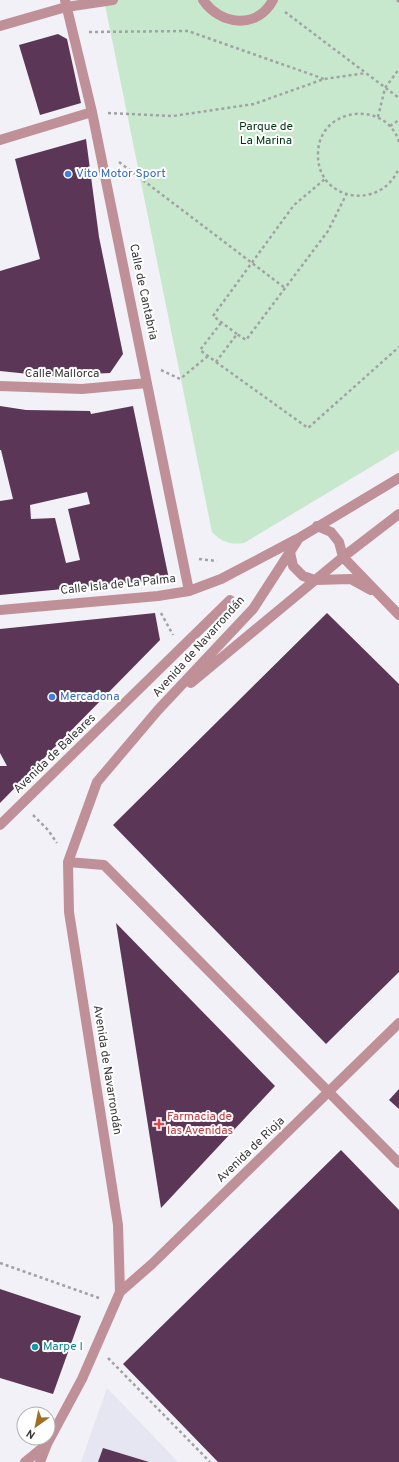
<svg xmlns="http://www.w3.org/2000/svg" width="399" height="1462" font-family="Overpass,sans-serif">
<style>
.built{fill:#e6e5f2}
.green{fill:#c7e8cc}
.building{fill:#5c3656;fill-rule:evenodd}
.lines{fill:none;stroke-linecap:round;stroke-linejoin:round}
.path{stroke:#a2a2a6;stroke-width:2.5;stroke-dasharray:3 3;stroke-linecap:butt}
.minor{stroke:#c09099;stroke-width:10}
.shop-dot{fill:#3f7fe0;stroke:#fff;stroke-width:1.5}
.health-dot{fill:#e0444e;stroke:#fff;stroke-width:1.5}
.culture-dot{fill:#0f9aa8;stroke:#fff;stroke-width:1.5}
.labels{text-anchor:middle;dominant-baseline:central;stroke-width:4;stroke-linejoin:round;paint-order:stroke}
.park-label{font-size:12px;fill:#003412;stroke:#fff}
.shop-label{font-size:12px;fill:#366cbe;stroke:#fff;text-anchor:start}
.street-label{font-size:12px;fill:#39393b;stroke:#fff}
.health-label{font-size:12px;fill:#be3a42;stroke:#fff;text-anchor:start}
.culture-label{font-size:12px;fill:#0d838f;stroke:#fff;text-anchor:start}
</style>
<rect width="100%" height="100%" fill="#f1f1f7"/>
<!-- built -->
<path class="built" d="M 107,1388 L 178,1462 L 81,1462 Z"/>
<!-- green -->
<path class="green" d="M 104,0 L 399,0 L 399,450 L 244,543 C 231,545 221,542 212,532 Z"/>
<!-- building -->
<path class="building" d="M 58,34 L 67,39 L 81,103 L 40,115 L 19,45 Z
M 86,139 L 99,237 L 123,354 L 110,373 L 48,376 L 0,371 L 0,271 L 40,259 L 15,159 Z
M 0,406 L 26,410 L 90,411 L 91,414 L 133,406 L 169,579 L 0,595 L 0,501 L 13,499 L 1,450 L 0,450 ZM 87,492 L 90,504 L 68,509 L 80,560 L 66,563 L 55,518 L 31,519 L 30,505 Z
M 155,613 L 160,640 L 0,803 L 0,766 L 7,766 L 0,753 L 0,629 Z
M 327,613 L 399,684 L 399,972 L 326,1044 L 113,825 Z
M 116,923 L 275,1086 L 161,1208 Z
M 399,1089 L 399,1109 L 389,1100 Z
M 341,1150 L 399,1210 L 399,1462 L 218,1462 L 123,1364 Z
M 0,1289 L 81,1316 L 53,1394 L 0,1378 Z
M 103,1448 L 149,1462 L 98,1462 Z"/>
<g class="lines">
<!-- path -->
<path class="path" d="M 397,0 L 399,2
M 285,12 L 399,98
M 89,32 L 188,31 L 324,79
M 108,113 L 173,116 L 254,104 L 324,79 L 366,73
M 378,117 L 385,88 L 399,69
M 390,126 L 399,120
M 399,142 C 386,99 319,107 318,153 C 316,201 381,212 399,168
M 119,162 L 285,288
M 221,323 L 200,350 L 216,362 L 237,334 L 246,340 L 328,231 L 346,195
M 237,334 L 213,316 L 294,205 L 325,179
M 216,362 L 308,428 L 399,347
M 161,370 L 180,379 L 208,356
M 199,559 L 217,561
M 161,613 L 173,635
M 33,815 L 48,830 L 57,843
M 0,1263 L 99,1298
M 108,1358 L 210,1462"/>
<!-- minor -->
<path class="minor" d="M 65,0 L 92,112 L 189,591
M 203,0 C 220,25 257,30 273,0
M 0,26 L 66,7 L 113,0
M 0,140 L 92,112
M 0,386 L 82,389 L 147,383
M 317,526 L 331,532 L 339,542 L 343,557 L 399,615
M 290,552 L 293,566 L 303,576 L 315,580 L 351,579 L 371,590
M 0,610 L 158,596 L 189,591 L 221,579 L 297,539
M 191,683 L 343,557 L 399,514
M 0,825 L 230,600
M 68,862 L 104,865 L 399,1163
M 120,1292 L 152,1264 L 399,1023
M 25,1462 L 47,1444
M 40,1462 L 47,1444 L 82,1379 L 120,1292 L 118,1225 L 69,912 L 68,862 L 97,782 L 158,710 L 253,609 L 299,538 L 399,478"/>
</g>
<!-- markers -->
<g class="shop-dot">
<circle cx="68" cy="174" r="4"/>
<circle cx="52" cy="697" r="4"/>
</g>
<path class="health-dot" d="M157 1118h4v4h4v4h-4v4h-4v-4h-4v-4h4z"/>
<circle class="culture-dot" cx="35" cy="1347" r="4"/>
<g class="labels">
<!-- park labels -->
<g class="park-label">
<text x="266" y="127">Parque de<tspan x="266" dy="14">La Marina</tspan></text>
</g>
<!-- shop labels -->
<g class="shop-label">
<text x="76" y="174">Vito Motor Sport</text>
<text x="60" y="697">Mercadona</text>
</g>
<!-- street labels -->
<g class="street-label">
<text transform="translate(143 292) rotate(78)">Calle de Cantabria</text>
<text x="62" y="374">Calle Mallorca</text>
<text transform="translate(118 585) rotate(-6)">Calle Isla de La Palma</text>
<text transform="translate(199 647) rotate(-48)">Avenida de Navarrondán</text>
<text transform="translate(55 754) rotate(-44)">Avenida de Baleares</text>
<text transform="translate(107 1070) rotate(81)">Avenida de Navarrondán</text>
<text transform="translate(251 1150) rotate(-44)">Avenida de Rioja</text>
</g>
<!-- health labels -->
<g class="health-label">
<text x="167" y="1117">Farmacia de<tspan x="167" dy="14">las Avenidas</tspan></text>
</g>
<!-- culture labels -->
<g class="culture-label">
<text x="43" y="1347">Marpe I</text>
</g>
</g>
<!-- north arrow -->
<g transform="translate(36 1426) rotate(213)"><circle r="19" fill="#ffffff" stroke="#b0b0b1"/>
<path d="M0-3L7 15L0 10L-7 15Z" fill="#a06d24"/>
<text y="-6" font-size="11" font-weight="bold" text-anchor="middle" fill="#39393b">N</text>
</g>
</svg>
